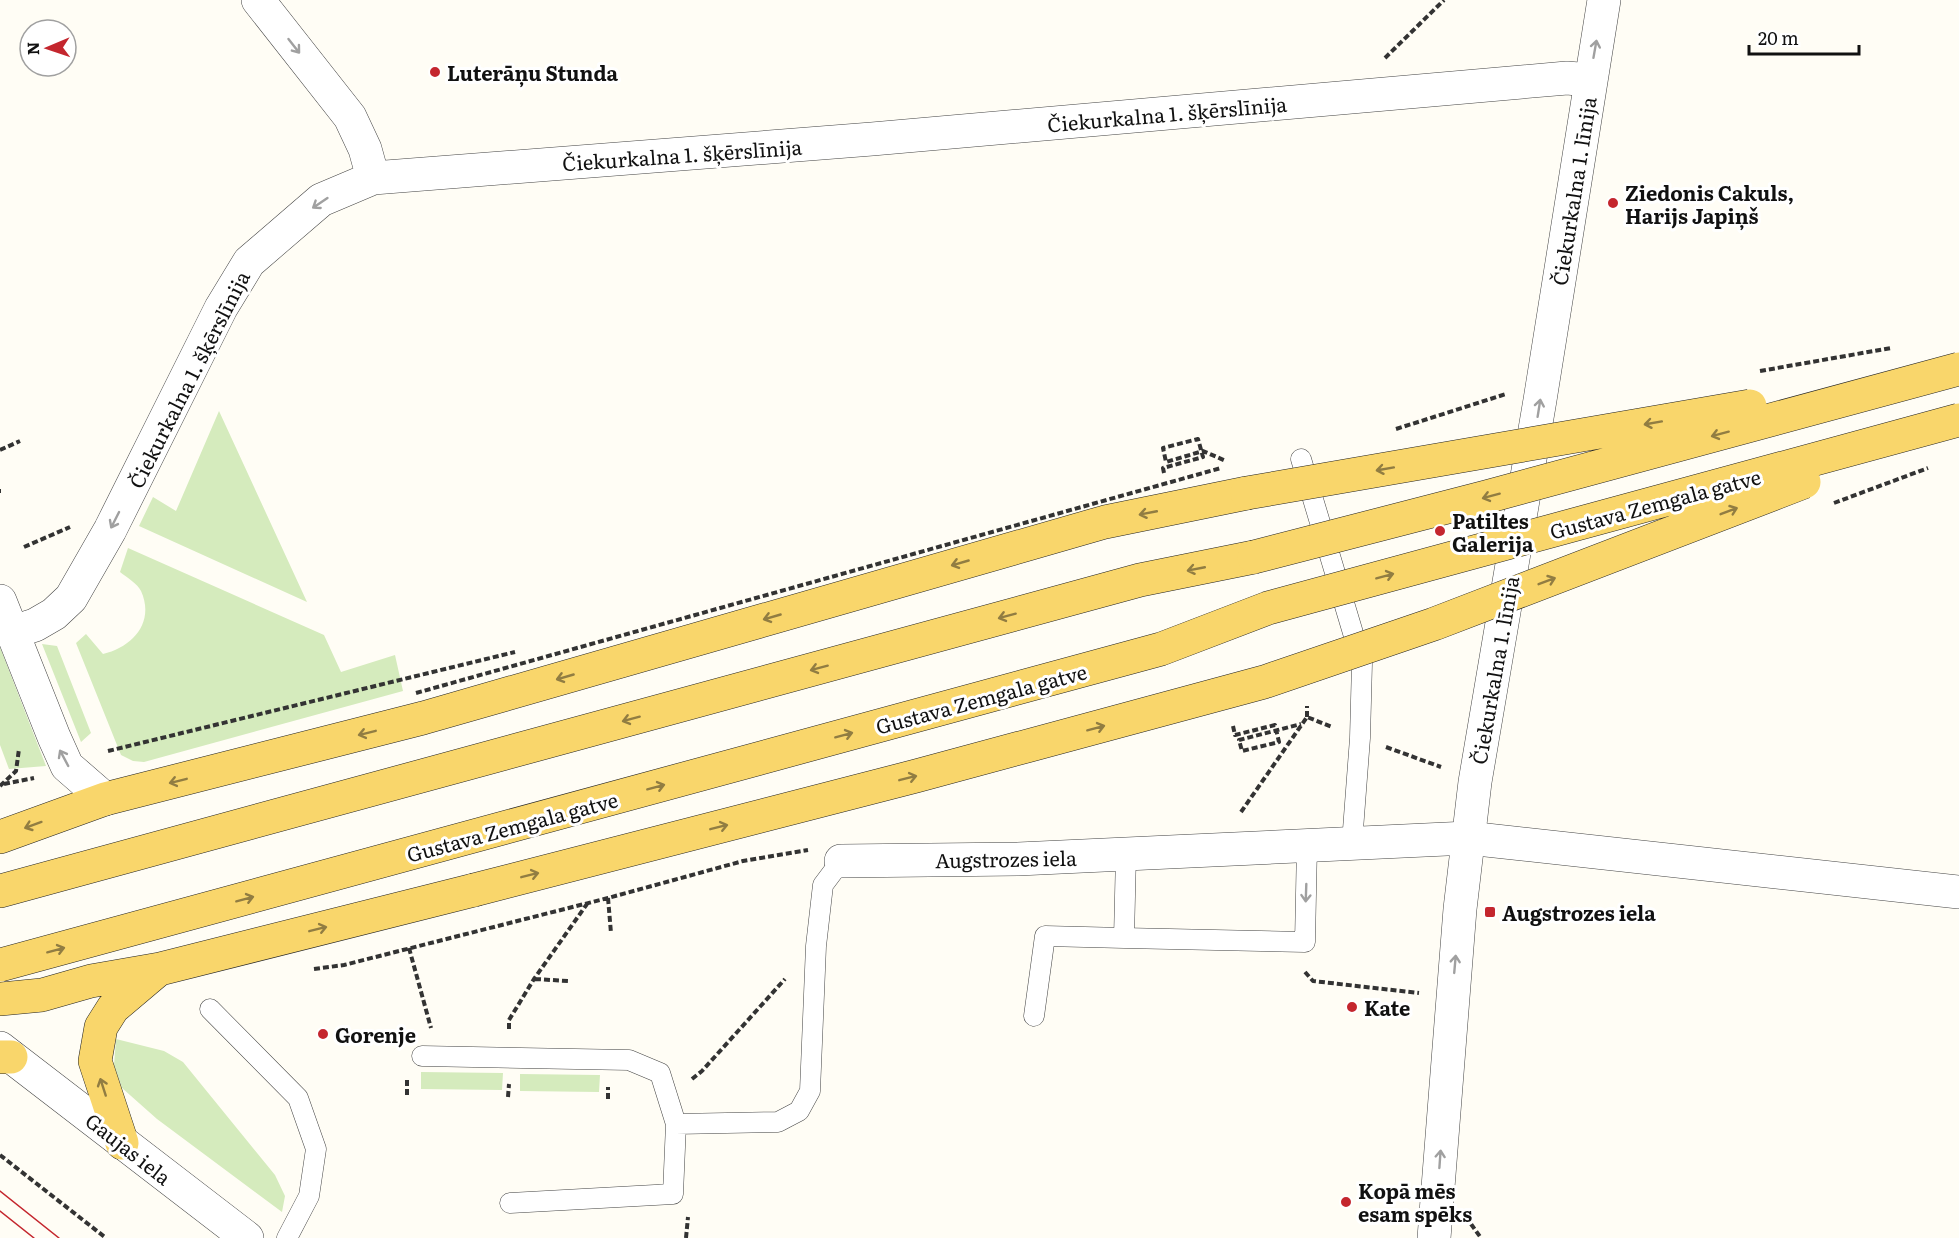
<svg xmlns="http://www.w3.org/2000/svg" width="1959" height="1238" font-family="Literata,serif">
<style>
.green{fill:#d5ebbd}
.lines{fill:none;stroke-linecap:round;stroke-linejoin:round}
.service-casing{stroke:#444;stroke-width:21}
.minor-casing{stroke:#444;stroke-width:34}
.tertiary-casing{stroke:#444;stroke-width:34}
.primary-casing{stroke:#222;stroke-width:34}
.path{stroke:#333;stroke-width:4;stroke-dasharray:6 3;stroke-linecap:butt}
.service{stroke:#fff;stroke-width:20}
.minor{stroke:#fff;stroke-width:33}
.tertiary{stroke:#fff;stroke-width:33}
.primary{stroke:#f9d66b;stroke-width:33}
.tram{stroke:#c4262e;stroke-width:1.5}
.primary-bridge-casing{stroke:#222;stroke-width:34;stroke-linecap:butt}
.path-bridge{stroke:#333;stroke-width:4;stroke-dasharray:6 3;stroke-linecap:butt}
.primary-bridge{stroke:#f9d66b;stroke-width:33}
.oneway{stroke:#a0a0a0}
.oneway2{stroke:#917d42}
.poi-dot{fill:#c4262e;stroke:#fff;stroke-width:2}
.labels{text-anchor:middle;dominant-baseline:central;stroke-width:6;stroke-linejoin:round;paint-order:stroke}
.poi-label{font-size:20px;font-weight:bold;fill:#111;stroke:#fff;text-anchor:start}
.street-label{font-size:20px;fill:#111;stroke:#fff}
</style>
<rect width="100%" height="100%" fill="#fffdf5"/>
<!-- green -->
<path class="green" d="M 219,411 L 307,602 L 139,526 L 153,497 L 176,511 Z
M 128,548 L 324,635 L 341,672 L 395,655 L 403,691 L 144,762 L 133,761 L 121,755 L 76,643 L 86,634 L 103,654 C 133,647 155,622 141,591 C 138,584 126,577 120,572 Z
M 42,644 L 57,646 L 91,733 L 81,742 Z
M 0,647 L 46,766 L 9,769 L 0,745 Z
M 116,1039 L 164,1051 L 183,1062 L 275,1175 L 285,1196 L 282,1212 L 157,1119 L 122,1088 L 114,1065 Z
M 421,1072 L 503,1073 L 502,1090 L 421,1089 Z
M 520,1074 L 600,1075 L 599,1092 L 520,1091 Z"/>
<g class="lines">
<defs>
<path id="service" d="M 1301,459 L 1362,663 L 1360,738 L 1352,843
M 1126,854 L 1124,938 L 1305,942 L 1307,845
M 210,1009 L 298,1098 L 316,1149 L 309,1196 L 287,1238
M 1034,1016 L 1045,936 L 1124,938
M 422,1056 L 629,1060 L 660,1073 L 676,1124 L 778,1122 L 799,1111 L 810,1091 L 816,946 L 823,885 L 841,861
M 510,1203 L 673,1194 L 676,1124"/>
<path id="minor" d="M 258,0 L 350,117 L 365,149 L 373,178
M 0,601 L 54,737 L 67,766 L 105,799
M 13,632 L 35,625 L 54,614 L 71,598 L 110,530 L 221,308 L 249,262 L 321,200 L 373,178 L 872,139 L 1567,78 L 1590,80
M 841,861 L 1018,859 L 1468,838 L 1959,892"/>
<path id="tertiary" d="M 0,1048 L 247,1238
M 1434,1238 L 1460,909 L 1475,782 L 1540,400 L 1604,0"/>
<path id="primary" d="M 0,837 L 105,799 L 423,718 L 1105,522 L 1247,493
M 0,891 L 1140,580 L 1254,557
M 0,999 L 42,995 L 91,981 L 160,969 L 474,890
M 0,1057 L 11,1057
M 122,1143 L 95,1061 L 101,1027 L 113,1008 L 158,970"/>
</defs>
<!-- service casing -->
<use href="#service" class="service-casing"/>
<!-- minor casing -->
<use href="#minor" class="minor-casing"/>
<!-- tertiary casing -->
<use href="#tertiary" class="tertiary-casing"/>
<!-- primary casing -->
<use href="#primary" class="primary-casing"/>
<!-- path -->
<path class="path" d="M 1385,58 L 1444,0
M 1396,429 L 1506,394
M 0,450 L 20,441
M 1164,473 L 1163,468 L 1203,457 L 1198,439 L 1163,448 L 1166,462 L 1203,451 L 1226,461
M 0,491 L 1,491
M 24,547 L 70,527
M 1307,717 L 1307,706
M 1233,726 L 1235,735 L 1275,725 L 1279,742 L 1242,751 L 1239,740 L 1301,724
M 1386,747 L 1441,767
M 108,751 L 515,652
M 4,784 L 34,778
M 0,786 L 16,771 L 19,749
M 1241,812 L 1307,717 L 1332,727
M 608,898 L 611,933
M 409,948 L 431,1028
M 314,969 L 344,965 L 608,898 L 743,861 L 808,850
M 1305,972 L 1313,981 L 1419,993
M 535,979 L 568,981
M 509,1029 L 509,1020 L 534,979 L 587,904
M 692,1079 L 702,1071 L 785,979
M 407,1095 L 407,1080
M 508,1097 L 509,1084
M 608,1099 L 608,1087
M 0,1155 L 106,1238
M 1471,1224 L 1481,1238
M 686,1238 L 688,1217"/>
<!-- service -->
<use href="#service" class="service"/>
<!-- minor -->
<use href="#minor" class="minor"/>
<!-- tertiary -->
<use href="#tertiary" class="tertiary"/>
<!-- primary -->
<use href="#primary" class="primary"/>
<!-- tram -->
<path class="tram" d="M 0,1191 L 59,1238
M 0,1211 L 34,1238"/>
<defs>
<path id="primary-bridge" d="M 1247,493 L 1750,406
M 1254,557 L 1486,497 L 1959,369
M 474,890 L 916,776 L 1264,682 L 1434,624 L 1804,482
M 0,965 L 1161,649 L 1268,608 L 1959,420"/>
</defs>
<!-- primary-bridge casing -->
<use href="#primary-bridge" class="primary-bridge-casing"/>
<!-- path-bridge -->
<path class="path-bridge" d="M 1760,371 L 1891,348
M 1834,503 L 1928,468
M 416,693 L 1221,468"/>
<!-- primary-bridge -->
<use href="#primary-bridge" class="primary-bridge"/>
</g>
<!-- one-way arrows -->
<defs><path id="oneway-shaft" d="M-6 0H5M1.5-3L5.5 0L1.5 3" fill="none" stroke-width="1.6" stroke-linecap="round" stroke-linejoin="round" transform="scale(1.5)"/></defs>
<g class="oneway">
<use href="#oneway-shaft" transform="translate(294 46) rotate(52)"/>
<use href="#oneway-shaft" transform="translate(1595 49) rotate(-80)"/>
<use href="#oneway-shaft" transform="translate(320 203) rotate(146)"/>
<use href="#oneway-shaft" transform="translate(1539 408) rotate(-81)"/>
<use href="#oneway-shaft" transform="translate(115 520) rotate(117)"/>
<use href="#oneway-shaft" transform="translate(64 758) rotate(-118)"/>
<use href="#oneway-shaft" transform="translate(1306 893) rotate(92)"/>
<use href="#oneway-shaft" transform="translate(1455 964) rotate(-85)"/>
<use href="#oneway-shaft" transform="translate(1440 1159) rotate(-86)"/>
</g>
<g class="oneway2">
<use href="#oneway-shaft" transform="translate(1653 423) rotate(170)"/>
<use href="#oneway-shaft" transform="translate(1720 434) rotate(165)"/>
<use href="#oneway-shaft" transform="translate(1385 469) rotate(170)"/>
<use href="#oneway-shaft" transform="translate(1491 496) rotate(165)"/>
<use href="#oneway-shaft" transform="translate(1729 511) rotate(-21)"/>
<use href="#oneway-shaft" transform="translate(1148 513) rotate(169)"/>
<use href="#oneway-shaft" transform="translate(960 563) rotate(164)"/>
<use href="#oneway-shaft" transform="translate(1196 569) rotate(169)"/>
<use href="#oneway-shaft" transform="translate(1385 576) rotate(-15)"/>
<use href="#oneway-shaft" transform="translate(1547 581) rotate(-21)"/>
<use href="#oneway-shaft" transform="translate(1007 616) rotate(165)"/>
<use href="#oneway-shaft" transform="translate(772 617) rotate(164)"/>
<use href="#oneway-shaft" transform="translate(819 668) rotate(165)"/>
<use href="#oneway-shaft" transform="translate(565 677) rotate(164)"/>
<use href="#oneway-shaft" transform="translate(631 719) rotate(165)"/>
<use href="#oneway-shaft" transform="translate(1096 728) rotate(-15)"/>
<use href="#oneway-shaft" transform="translate(367 733) rotate(166)"/>
<use href="#oneway-shaft" transform="translate(844 735) rotate(-15)"/>
<use href="#oneway-shaft" transform="translate(908 778) rotate(-14)"/>
<use href="#oneway-shaft" transform="translate(178 781) rotate(166)"/>
<use href="#oneway-shaft" transform="translate(656 787) rotate(-15)"/>
<use href="#oneway-shaft" transform="translate(33 825) rotate(160)"/>
<use href="#oneway-shaft" transform="translate(719 827) rotate(-14)"/>
<use href="#oneway-shaft" transform="translate(530 875) rotate(-14)"/>
<use href="#oneway-shaft" transform="translate(245 899) rotate(-15)"/>
<use href="#oneway-shaft" transform="translate(318 929) rotate(-14)"/>
<use href="#oneway-shaft" transform="translate(56 950) rotate(-15)"/>
<use href="#oneway-shaft" transform="translate(103 1087) rotate(-108)"/>
</g>
<!-- markers -->
<g class="poi-dot">
<circle cx="435" cy="72" r="6"/>
<circle cx="1613" cy="203" r="6"/>
<circle cx="1440" cy="531" r="6"/>
<rect x="1484" y="906" width="12" height="12" rx="3"/>
<circle cx="1352" cy="1007" r="6"/>
<circle cx="323" cy="1034" r="6"/>
<circle cx="1346" cy="1202" r="6"/>
</g>
<g class="labels">
<!-- poi labels -->
<g class="poi-label">
<text x="447" y="72">Luterāņu Stunda</text>
<text x="1625" y="192">Ziedonis Cakuls,<tspan x="1625" dy="23">Harijs Japiņš</tspan></text>
<text x="1452" y="520">Patiltes<tspan x="1452" dy="23">Galerija</tspan></text>
<text x="1502" y="912">Augstrozes iela</text>
<text x="1364" y="1007">Kate</text>
<text x="335" y="1034">Gorenje</text>
<text x="1358" y="1190">Kopā mēs<tspan x="1358" dy="23">esam spēks</tspan></text>
</g>
<!-- street labels -->
<g class="street-label">
<text transform="translate(1167 113) rotate(-5)">Čiekurkalna 1. šķērslīnija</text>
<text transform="translate(682 154) rotate(-4)">Čiekurkalna 1. šķērslīnija</text>
<text transform="translate(1573 191) rotate(-81)">Čiekurkalna 1. līnija</text>
<text transform="translate(188 379) rotate(-63)">Čiekurkalna 1. šķērslīnija</text>
<text transform="translate(1655 503) rotate(-15)">Gustava Zemgala gatve</text>
<text transform="translate(1494 670) rotate(-80)">Čiekurkalna 1. līnija</text>
<text transform="translate(981 698) rotate(-15)">Gustava Zemgala gatve</text>
<text transform="translate(512 826) rotate(-15)">Gustava Zemgala gatve</text>
<text transform="translate(1006 858) rotate(-1)">Augstrozes iela</text>
<text transform="translate(129 1148) rotate(38)">Gaujas iela</text>
</g>
</g>
<!-- north arrow -->
<g transform="translate(48 48) rotate(268)"><circle r="28" fill="#ffffff" stroke="#a0a0a0" stroke-width="1.5"/>
<path d="M0-4.5L10 22L0 15L-10 22Z" fill="#c4262e"/>
<text y="-9" font-size="16" font-weight="bold" text-anchor="middle" fill="#111111">N</text>
</g>
<!-- scale -->
<path d="M1749 45v9h110v-9" fill="none" stroke="#111111" stroke-width="3"/>
<text x="1758" y="45" font-size="18" fill="#111111" stroke="#ffffff" stroke-width="4.5" paint-order="stroke">20 m</text>
</svg>
